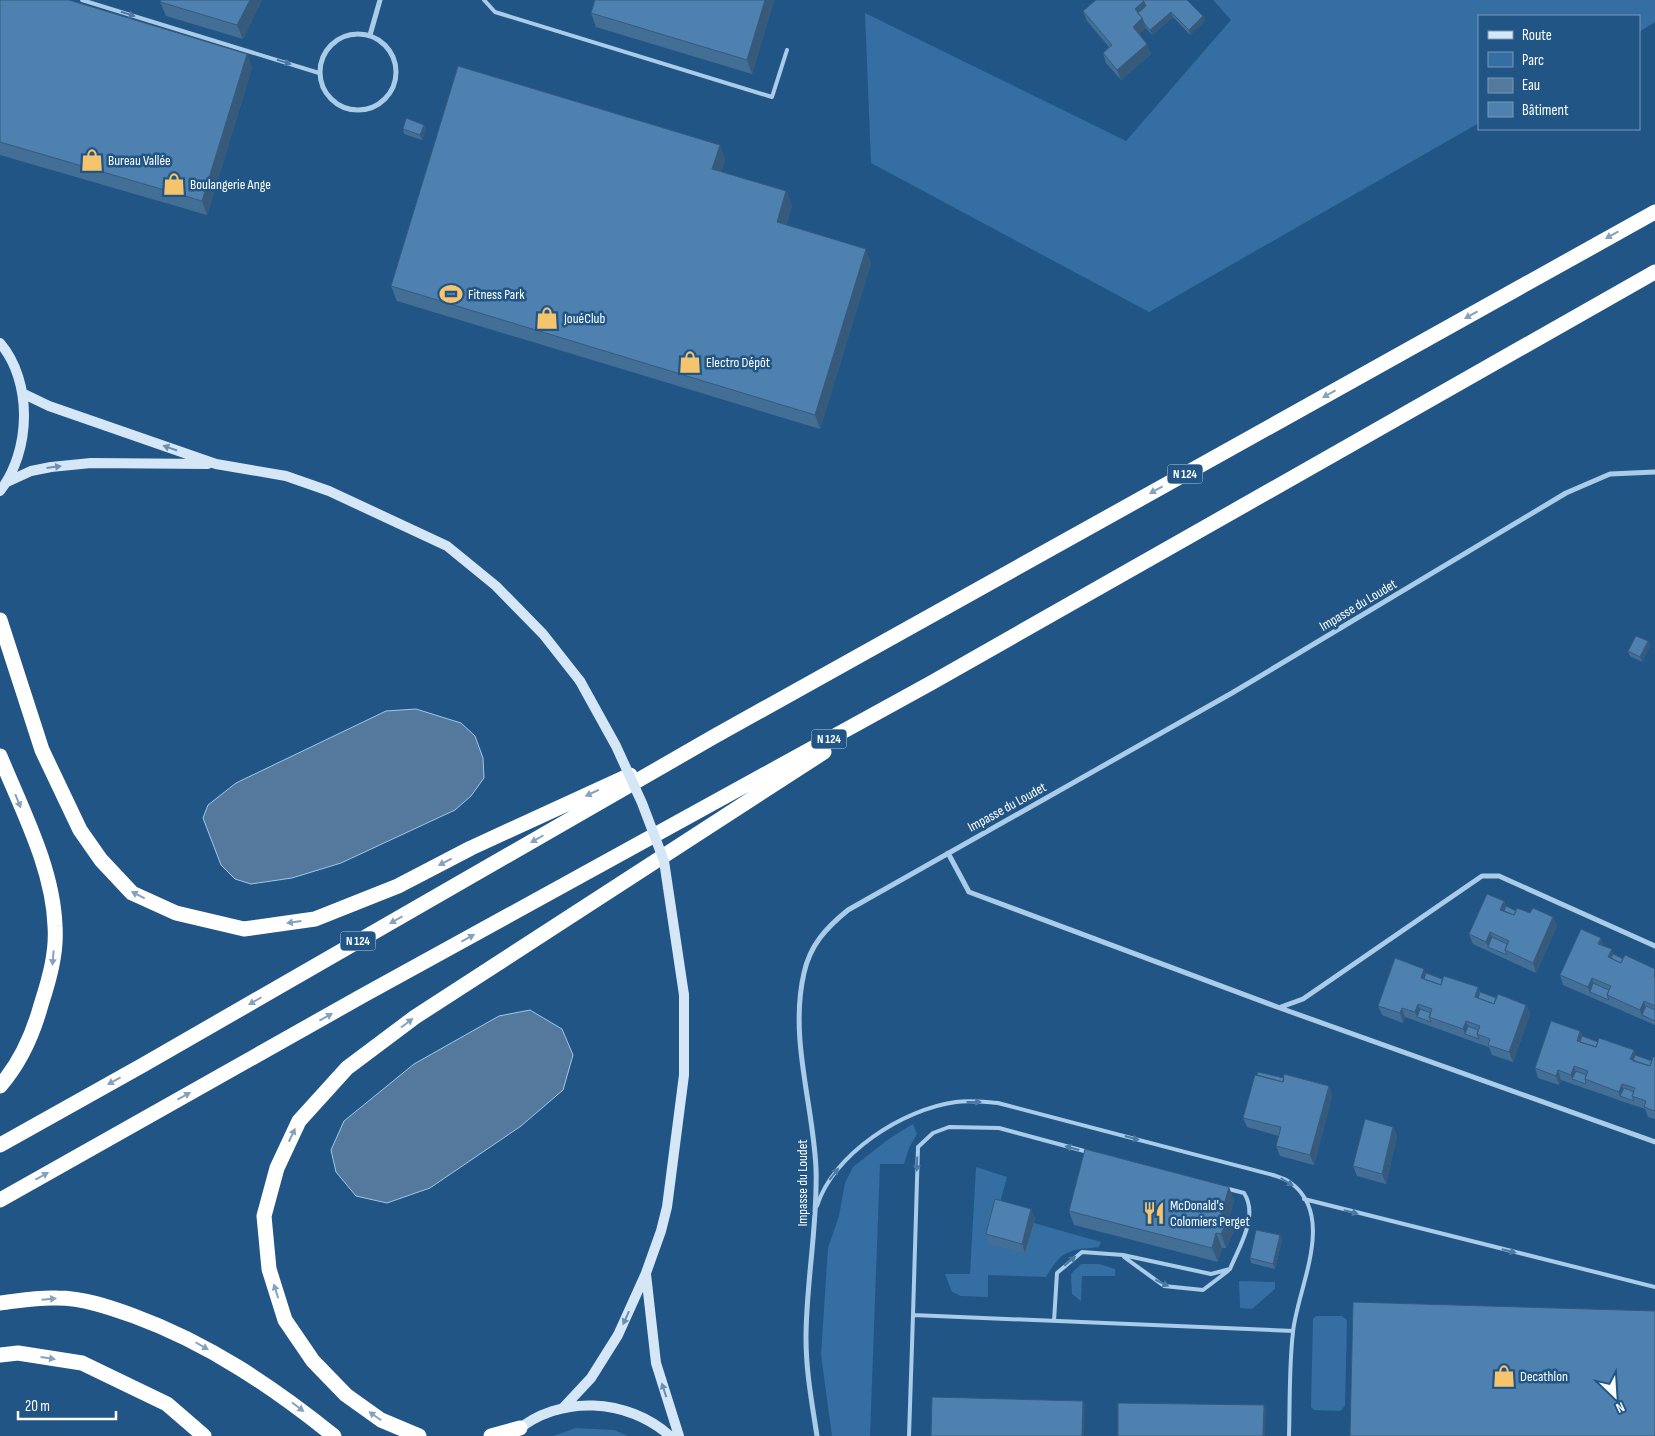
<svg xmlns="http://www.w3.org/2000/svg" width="1655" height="1436" font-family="'Sofia Sans Condensed',sans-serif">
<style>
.green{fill:#356ea2}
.water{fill:#55799c;stroke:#9ec7ea}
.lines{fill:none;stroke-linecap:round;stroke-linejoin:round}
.lane{stroke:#aacce9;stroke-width:4}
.street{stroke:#aacce9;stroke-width:5}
.secondary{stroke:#d5e7f7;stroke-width:10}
.highway{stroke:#fff;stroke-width:15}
.secondary-bridge{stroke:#d5e7f7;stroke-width:10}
.wall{fill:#436f97}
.shaded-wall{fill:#375a7b}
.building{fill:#4e81b0;stroke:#375a7b}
.oneway{fill:#4a79a3}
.oneway2{fill:#85a2bc}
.oneway3{fill:#698fb3}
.labels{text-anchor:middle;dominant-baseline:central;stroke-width:5;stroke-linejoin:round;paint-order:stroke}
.shield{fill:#215585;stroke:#bcccda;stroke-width:1}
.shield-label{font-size:12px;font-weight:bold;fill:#fff}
.poi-label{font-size:14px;fill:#fff;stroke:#215585;text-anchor:start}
.street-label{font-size:14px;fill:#fff;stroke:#215585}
</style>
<rect width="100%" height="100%" fill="#215585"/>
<!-- green -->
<path class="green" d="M 1213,0 L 1655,0 L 1655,22 L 1639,32 L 1639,16 L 1479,16 L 1479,123 L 1149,312 L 871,163 L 865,13 L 1126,141 L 1231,20 Z
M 913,1124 L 917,1134 L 909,1148 L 904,1164 L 880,1164 L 870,1436 L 832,1436 L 821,1355 L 828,1248 L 839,1216 L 845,1183 L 853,1167 L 890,1138 Z
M 976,1167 L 1007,1177 L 989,1243 L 1034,1223 L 1101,1242 L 1099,1247 C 1070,1250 1062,1249 1046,1277 L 988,1275 L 988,1297 L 961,1296 L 952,1292 L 945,1274 L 970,1274 Z
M 1081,1264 L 1099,1264 L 1115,1269 L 1115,1276 L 1082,1276 L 1081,1301 L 1072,1294 L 1071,1274 Z
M 1239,1281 L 1275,1282 L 1275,1289 L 1252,1309 L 1240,1308 Z
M 1316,1316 L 1342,1316 L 1347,1320 L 1345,1406 L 1340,1411 L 1314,1410 L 1311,1407 L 1313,1319 Z
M 576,1428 L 614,1430 L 628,1436 L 553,1436 Z"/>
<!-- water -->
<path class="water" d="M 416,709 L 461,723 L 475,736 L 483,758 L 484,778 L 471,796 L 455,810 L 341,863 L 292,878 L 251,884 L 235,879 L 221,865 L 203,818 L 208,805 L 236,783 L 386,711 Z
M 530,1010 L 562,1029 L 573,1055 L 563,1090 L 521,1126 L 430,1188 L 387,1203 L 356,1196 L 336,1172 L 331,1150 L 344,1121 L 414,1064 L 499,1016 Z"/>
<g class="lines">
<!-- lane -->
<path class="lane" d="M 82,0 L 319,73
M 484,0 L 495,12 L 772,97 L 787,50
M 1304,1199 L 1655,1287
M 817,1206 C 833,1154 903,1109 956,1102 C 969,1100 984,1102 998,1103 L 1273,1175 C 1279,1177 1286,1179 1291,1183 C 1337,1217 1297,1289 1293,1332 C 1289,1366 1290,1402 1289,1436
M 1124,1257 L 1164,1286 L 1203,1290 L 1228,1271
M 913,1315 L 918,1147 L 933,1133 L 949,1127 L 999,1128 L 1088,1152
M 1054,1321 L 1057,1273 L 1082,1252 L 1123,1255 L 1211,1274 L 1230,1269 C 1239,1247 1259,1216 1244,1193 L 1225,1188
M 909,1436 L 913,1315 L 1293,1331"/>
<!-- street -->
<path class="street" d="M320 72a38 38 0 1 1 76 0a38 38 0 1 1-76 0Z
M 370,35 L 380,0
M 948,853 L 969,892 L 1280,1008 L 1655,1142
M 1281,1007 L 1303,999 L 1482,876 L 1499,876 L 1655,946
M 817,1436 C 812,1403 806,1372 806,1338 C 806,1282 818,1225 816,1168 C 813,1103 789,1038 804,973 C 810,945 826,928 848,910 L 1232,693 L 1566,493 L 1610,474 L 1655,472"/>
<!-- secondary -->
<path class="secondary" d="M 0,343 C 33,382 31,451 0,491
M 24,394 L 49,406 L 216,464 L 286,476 L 329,491 L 447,546 L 496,586 L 543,634 L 580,681
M 7,482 L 31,471 L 51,467 L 91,463 L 208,464
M 646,1274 L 656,1363 L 679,1436
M 563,1408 L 591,1378 L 618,1335 L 646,1273 L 661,1231 L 667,1207 L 684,1075 L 684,995
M 515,1432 C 559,1394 628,1398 670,1436"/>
<!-- highway -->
<path class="highway" d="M 0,620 L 42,750 L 80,830 L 101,860 L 132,893 L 176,913 L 244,929 L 315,919 L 398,886 L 471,848 L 630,775
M 0,756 C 22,810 53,868 55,926 C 57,953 49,980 41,1005 C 33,1034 20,1063 0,1086
M 0,1145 L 143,1065 L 715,736 L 1655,212
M 0,1200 L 362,996 L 931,683 L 1655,272
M 0,1303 C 18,1301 38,1297 57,1298 C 83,1298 109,1307 134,1316 C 208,1343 273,1387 334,1436
M 0,1355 L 18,1353 L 82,1363 L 167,1404 L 204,1436
M 419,1436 L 381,1420 L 346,1395 L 313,1361 L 285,1320 L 269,1269 L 264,1216 L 277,1168 L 299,1121 L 347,1068 L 415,1017 L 824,752
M 491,1436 L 520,1428"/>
<!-- secondary-bridge -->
<path class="secondary-bridge" d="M 580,681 L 616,746 L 642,803 L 664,861 L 684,995"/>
</g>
<!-- wall -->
<path class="wall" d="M 0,0 L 247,54 L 252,68 L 207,215 L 0,155 Z
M 161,0 L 262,0 L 243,39 L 166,16 L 160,2 Z
M 774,0 L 752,74 L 596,27 L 591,13 Z
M 1096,0 L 1203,16 L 1205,21 L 1190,35 L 1173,17 L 1152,35 L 1146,28 L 1139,34 L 1151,54 L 1121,80 L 1106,63 L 1103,53 L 1109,47 L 1087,21 L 1083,11 Z
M 424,125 L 426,129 L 422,140 L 404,134 L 403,129 Z
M 720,145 L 725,160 L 721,172 L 786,191 L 792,206 L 786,225 L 871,263 L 820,429 L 397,301 L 391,286 Z
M 1648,641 L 1650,646 L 1642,662 L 1630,656 L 1628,651 Z
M 1504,901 L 1506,906 L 1516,911 L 1553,917 L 1557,926 L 1536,973 L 1473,944 L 1469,934 Z
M 1604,946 L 1613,954 L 1623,959 L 1655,969 L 1655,1025 L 1563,985 L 1560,975 Z
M 1426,973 L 1442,979 L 1478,987 L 1480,992 L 1496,998 L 1526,1005 L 1530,1014 L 1513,1062 L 1492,1055 L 1489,1047 L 1480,1044 L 1405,1017 L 1403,1023 L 1382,1015 L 1378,1006 Z
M 1580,1031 L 1582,1036 L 1598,1042 L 1634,1050 L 1635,1055 L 1652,1061 L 1655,1057 L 1655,1119 L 1648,1117 L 1645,1109 L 1636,1106 L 1561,1080 L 1559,1085 L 1538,1078 L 1535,1068 Z
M 1284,1078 L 1329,1086 L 1332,1096 L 1314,1165 L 1280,1156 L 1276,1146 L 1279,1136 L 1247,1127 L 1243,1118 Z
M 1393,1127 L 1397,1136 L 1386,1184 L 1357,1176 L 1353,1166 Z
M 1229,1187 L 1234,1201 L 1229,1218 L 1234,1231 L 1226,1248 L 1222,1248 L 1218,1262 L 1074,1225 L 1069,1211 Z
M 1035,1218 L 1025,1253 L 989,1244 L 986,1234 Z
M 1280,1235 L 1282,1240 L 1275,1269 L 1251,1263 L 1250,1258 Z"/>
<!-- shaded-wall -->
<path class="shaded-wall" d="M 250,0 L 262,0 L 243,39 L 237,25 Z
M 765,0 L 774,0 L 752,74 L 747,60 Z
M 1144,1 L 1147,11 L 1140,18 L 1135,9 Z
M 1171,12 L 1173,17 L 1152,35 L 1150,30 Z
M 1203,16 L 1205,21 L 1190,35 L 1189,30 Z
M 1142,18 L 1146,28 L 1136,37 L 1133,27 Z
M 1147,44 L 1151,54 L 1121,80 L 1117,70 Z
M 247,54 L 252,68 L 207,215 L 202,201 Z
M 424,125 L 426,129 L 422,140 L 420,135 Z
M 720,145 L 725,160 L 718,183 L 712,169 Z
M 786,191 L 792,206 L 782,236 L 777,222 Z
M 866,249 L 871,263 L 820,429 L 815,415 Z
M 1648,641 L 1650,646 L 1642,662 L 1640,657 Z
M 1504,901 L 1507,911 L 1505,916 L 1500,910 Z
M 1553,917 L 1557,926 L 1536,973 L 1533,963 Z
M 1490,932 L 1494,942 L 1488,947 L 1486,942 Z
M 1601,938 L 1604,947 L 1598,944 Z
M 1612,949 L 1615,959 L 1613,963 L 1608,957 Z
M 1424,969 L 1428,978 L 1426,984 L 1421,978 Z
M 1592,978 L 1595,988 L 1590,992 L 1591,997 L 1588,987 Z
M 1478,987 L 1481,997 L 1479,1003 L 1475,997 Z
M 1644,1001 L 1647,1011 L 1642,1015 L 1643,1020 L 1640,1010 Z
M 1418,1004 L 1422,1014 L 1417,1017 L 1415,1012 Z
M 1526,1005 L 1530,1014 L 1513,1062 L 1509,1052 Z
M 1402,1008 L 1405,1017 L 1403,1023 L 1400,1013 Z
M 1466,1021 L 1470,1031 L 1465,1034 L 1463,1029 Z
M 1580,1031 L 1583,1040 L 1581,1046 L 1577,1041 Z
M 1634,1050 L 1637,1060 L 1635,1065 L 1630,1059 Z
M 1574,1066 L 1577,1076 L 1572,1079 L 1574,1084 L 1571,1075 Z
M 1558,1070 L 1561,1080 L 1559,1085 L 1556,1076 Z
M 1622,1084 L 1625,1093 L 1620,1097 L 1619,1092 Z
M 1329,1086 L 1332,1096 L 1314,1165 L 1310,1155 Z
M 1393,1127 L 1397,1136 L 1386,1184 L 1382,1174 Z
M 1229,1187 L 1234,1201 L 1229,1218 L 1234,1231 L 1226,1248 L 1221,1234 L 1221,1215 Z
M 1031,1209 L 1035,1218 L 1025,1253 L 1022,1244 Z
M 1216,1233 L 1222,1248 L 1218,1262 L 1212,1248 Z
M 1280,1235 L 1282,1240 L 1275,1269 L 1273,1264 Z
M 1083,1401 L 1085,1406 L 1084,1436 L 1082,1436 Z
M 1264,1405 L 1266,1410 L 1265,1436 L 1263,1436 Z"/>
<!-- building -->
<path class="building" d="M 0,0 L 69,0 L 247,54 L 202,201 L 0,142 Z
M 161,0 L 250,0 L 237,25 L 160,2 Z
M 595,0 L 765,0 L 747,60 L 591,13 Z
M 1096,0 L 1143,0 L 1144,1 L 1135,9 L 1142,18 L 1133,27 L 1147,44 L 1117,70 L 1103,53 L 1112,45 L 1083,11 Z
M 1143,0 L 1187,0 L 1203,16 L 1189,30 L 1171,12 L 1150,30 L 1144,23 L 1142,18 L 1138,13 L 1146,6 Z
M 458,66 L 720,145 L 712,169 L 786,191 L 777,222 L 866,249 L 815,415 L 391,286 Z
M 406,118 L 424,125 L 420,135 L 403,129 Z
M 1636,636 L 1648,641 L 1640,657 L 1628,651 Z
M 1487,894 L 1504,901 L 1500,910 L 1514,915 L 1517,908 L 1530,913 L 1533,908 L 1553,917 L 1533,963 L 1505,950 L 1509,941 L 1490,932 L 1486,942 L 1469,934 Z
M 1506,906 L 1516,911 L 1514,915 L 1504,911 Z
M 1581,929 L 1601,938 L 1598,944 L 1612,949 L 1608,957 L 1621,963 L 1625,955 L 1655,969 L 1654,977 L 1655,978 L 1655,1006 L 1644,1001 L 1640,1010 L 1607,995 L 1611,986 L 1592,978 L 1588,987 L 1560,975 Z
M 1492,937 L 1507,944 L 1505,950 L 1507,955 L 1488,947 Z
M 1613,954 L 1623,959 L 1621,963 L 1611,958 Z
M 1395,958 L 1424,969 L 1421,978 L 1441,985 L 1444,976 L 1478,987 L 1475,997 L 1494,1004 L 1498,994 L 1526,1005 L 1509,1052 L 1488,1045 L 1490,1039 L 1477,1034 L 1480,1026 L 1466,1021 L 1463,1029 L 1429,1017 L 1432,1009 L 1418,1004 L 1415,1012 L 1402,1008 L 1400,1013 L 1378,1006 Z
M 1426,973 L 1442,979 L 1441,985 L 1424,979 Z
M 1593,983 L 1609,990 L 1607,995 L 1609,1000 L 1590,992 Z
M 1480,992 L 1496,998 L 1494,1004 L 1478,998 Z
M 1646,1006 L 1655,1010 L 1655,1021 L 1642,1015 Z
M 1420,1009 L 1431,1013 L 1429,1017 L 1431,1022 L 1417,1017 Z
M 1551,1021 L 1580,1031 L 1577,1041 L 1596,1047 L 1599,1038 L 1634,1050 L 1630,1059 L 1650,1066 L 1653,1057 L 1655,1057 L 1655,1111 L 1644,1107 L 1646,1101 L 1632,1096 L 1635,1088 L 1622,1084 L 1619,1092 L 1585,1079 L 1588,1071 L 1574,1066 L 1571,1075 L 1558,1070 L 1556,1076 L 1535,1068 Z
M 1468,1026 L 1478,1030 L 1477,1034 L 1479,1039 L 1465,1034 Z
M 1582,1036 L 1598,1042 L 1596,1047 L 1580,1042 Z
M 1635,1055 L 1652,1061 L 1650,1066 L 1633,1061 Z
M 1576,1071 L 1586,1075 L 1585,1079 L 1586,1084 L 1572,1079 Z
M 1258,1072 L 1284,1078 L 1283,1082 L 1257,1075 Z
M 1284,1074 L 1329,1086 L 1310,1155 L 1276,1146 L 1281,1127 L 1243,1118 L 1255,1075 L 1283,1082 Z
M 1624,1088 L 1634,1092 L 1632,1096 L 1634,1101 L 1620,1096 Z
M 1365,1119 L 1393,1127 L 1382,1174 L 1353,1166 Z
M 1085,1149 L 1229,1187 L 1221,1215 L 1229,1217 L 1221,1234 L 1216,1233 L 1212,1248 L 1069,1211 Z
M 995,1199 L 1031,1209 L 1022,1244 L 986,1234 Z
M 1256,1230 L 1280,1235 L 1273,1264 L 1250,1258 Z
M 1353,1302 L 1655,1311 L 1655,1436 L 1350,1436 Z
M 932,1397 L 1083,1401 L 1082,1436 L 931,1436 Z
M 1118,1403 L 1264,1405 L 1263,1436 L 1118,1436 Z"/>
<!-- one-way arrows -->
<defs><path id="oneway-solid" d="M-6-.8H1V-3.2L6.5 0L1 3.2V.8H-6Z" transform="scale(1.25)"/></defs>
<g class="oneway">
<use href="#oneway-solid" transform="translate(128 14) rotate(17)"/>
<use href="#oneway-solid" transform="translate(284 62) rotate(17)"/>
<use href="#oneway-solid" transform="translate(974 1102)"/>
<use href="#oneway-solid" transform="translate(1132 1138) rotate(15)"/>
<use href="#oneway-solid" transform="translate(1072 1148) rotate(-165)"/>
<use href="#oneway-solid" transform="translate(917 1164) rotate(92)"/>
<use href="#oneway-solid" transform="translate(834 1174) rotate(-52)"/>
<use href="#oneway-solid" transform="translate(1287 1182) rotate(32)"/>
<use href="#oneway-solid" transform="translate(1351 1212) rotate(14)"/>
<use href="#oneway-solid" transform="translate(1509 1251) rotate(14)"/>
<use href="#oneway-solid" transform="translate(1070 1261) rotate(-40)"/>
<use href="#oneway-solid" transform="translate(1162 1283) rotate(26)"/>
</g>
<g class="oneway2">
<use href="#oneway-solid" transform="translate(1612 235) rotate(151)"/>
<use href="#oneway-solid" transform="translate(1471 315) rotate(151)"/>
<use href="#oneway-solid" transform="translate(1329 394) rotate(151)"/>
<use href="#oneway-solid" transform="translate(1156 490) rotate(151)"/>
<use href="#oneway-solid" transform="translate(592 793) rotate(155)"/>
<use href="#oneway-solid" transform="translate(18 801) rotate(68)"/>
<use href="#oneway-solid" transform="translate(537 839) rotate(150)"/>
<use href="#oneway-solid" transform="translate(445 862) rotate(153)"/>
<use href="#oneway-solid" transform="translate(138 895) rotate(-153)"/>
<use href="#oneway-solid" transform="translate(396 920) rotate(150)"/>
<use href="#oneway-solid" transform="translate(294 922) rotate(172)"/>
<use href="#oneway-solid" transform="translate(468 938) rotate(-29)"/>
<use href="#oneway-solid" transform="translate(53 958) rotate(95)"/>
<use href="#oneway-solid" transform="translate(255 1001) rotate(150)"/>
<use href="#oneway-solid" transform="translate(326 1017) rotate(-29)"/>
<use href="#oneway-solid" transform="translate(407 1023) rotate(-37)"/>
<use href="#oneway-solid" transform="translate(114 1081) rotate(151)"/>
<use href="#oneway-solid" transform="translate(184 1096) rotate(-29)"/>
<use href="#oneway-solid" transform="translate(292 1135) rotate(-65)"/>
<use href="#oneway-solid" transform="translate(42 1176) rotate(-29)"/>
<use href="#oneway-solid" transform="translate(276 1291) rotate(-107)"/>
<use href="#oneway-solid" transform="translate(49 1299) rotate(-5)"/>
<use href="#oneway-solid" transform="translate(202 1346) rotate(30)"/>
<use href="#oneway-solid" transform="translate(48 1358) rotate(8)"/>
<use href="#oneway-solid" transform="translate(298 1407) rotate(37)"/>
<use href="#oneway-solid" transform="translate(375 1416) rotate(-145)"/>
</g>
<g class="oneway3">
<use href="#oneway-solid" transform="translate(170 448) rotate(-161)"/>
<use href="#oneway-solid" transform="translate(54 467) rotate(-7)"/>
<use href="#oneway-solid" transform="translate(626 1318) rotate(114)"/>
<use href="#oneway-solid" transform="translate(664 1390) rotate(-108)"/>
</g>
<!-- icons -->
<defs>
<symbol id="shop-bare" viewBox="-9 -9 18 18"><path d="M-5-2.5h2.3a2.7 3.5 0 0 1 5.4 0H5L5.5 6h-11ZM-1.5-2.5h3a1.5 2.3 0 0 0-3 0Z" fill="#f6c46c" stroke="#215585" stroke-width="2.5" paint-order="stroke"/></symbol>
<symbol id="stadium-bare" viewBox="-9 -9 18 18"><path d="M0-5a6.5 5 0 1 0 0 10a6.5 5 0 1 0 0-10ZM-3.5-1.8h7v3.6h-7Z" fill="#f6c46c" stroke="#215585" stroke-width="2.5" paint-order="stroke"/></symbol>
<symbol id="restaurant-bare" viewBox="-9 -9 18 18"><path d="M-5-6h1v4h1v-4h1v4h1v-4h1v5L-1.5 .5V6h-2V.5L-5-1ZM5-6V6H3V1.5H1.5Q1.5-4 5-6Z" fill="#f6c46c" stroke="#215585" stroke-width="2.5" paint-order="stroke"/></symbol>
</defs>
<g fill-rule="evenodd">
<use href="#shop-bare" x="76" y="144" width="32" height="32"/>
<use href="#shop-bare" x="158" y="168" width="32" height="32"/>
<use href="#stadium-bare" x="435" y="278" width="32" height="32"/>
<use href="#shop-bare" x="531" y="302" width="32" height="32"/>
<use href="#shop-bare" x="674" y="346" width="32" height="32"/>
<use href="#restaurant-bare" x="1138" y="1197" width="32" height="32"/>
<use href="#shop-bare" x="1488" y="1360" width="32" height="32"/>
</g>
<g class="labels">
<!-- shield labels -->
<g class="shield">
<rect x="1167.5" y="464.5" width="35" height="19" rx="4"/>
<rect x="811.5" y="729.5" width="35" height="19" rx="4"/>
<rect x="340.5" y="931.5" width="35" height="19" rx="4"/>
</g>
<g class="shield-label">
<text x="1185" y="474">N 124</text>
<text x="829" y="739">N 124</text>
<text x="358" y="941">N 124</text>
</g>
<!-- poi labels -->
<g class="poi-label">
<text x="108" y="160">Bureau Vallée</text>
<text x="190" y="184">Boulangerie Ange</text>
<text x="468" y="294">Fitness Park</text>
<text x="564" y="318">JouéClub</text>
<text x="706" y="362">Electro Dépôt</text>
<text x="1170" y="1205">McDonald's<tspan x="1170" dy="16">Colomiers Perget</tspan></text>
<text x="1520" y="1376">Decathlon</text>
</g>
<!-- street labels -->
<g class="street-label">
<text transform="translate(1358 605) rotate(-31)">Impasse du Loudet</text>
<text transform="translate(1007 807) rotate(-29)">Impasse du Loudet</text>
<text transform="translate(802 1183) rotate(-90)">Impasse du Loudet</text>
</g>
</g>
<!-- legend -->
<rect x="1478" y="15" width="162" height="115" fill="#215585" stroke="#7a99b6"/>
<rect x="1488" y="31" width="25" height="8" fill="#d5e7f7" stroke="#7a99b6"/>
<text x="1522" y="40" font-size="15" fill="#ffffff">Route</text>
<rect x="1488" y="52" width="25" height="15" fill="#356ea2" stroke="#7a99b6"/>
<text x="1522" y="65" font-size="15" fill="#ffffff">Parc</text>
<rect x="1488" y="78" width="25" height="15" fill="#55799c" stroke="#7a99b6"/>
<text x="1522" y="90" font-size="15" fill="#ffffff">Eau</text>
<rect x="1488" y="102" width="25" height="15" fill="#4e81b0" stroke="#7a99b6"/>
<text x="1522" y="115" font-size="15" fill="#ffffff">Bâtiment</text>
<!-- north arrow -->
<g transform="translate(1615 1396) rotate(155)" stroke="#215585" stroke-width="4" paint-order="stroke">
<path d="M0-4L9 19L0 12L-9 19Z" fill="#ffffff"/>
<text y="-8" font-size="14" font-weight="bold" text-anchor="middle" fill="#ffffff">N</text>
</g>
<!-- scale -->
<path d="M18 1411v8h98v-8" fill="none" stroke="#ffffff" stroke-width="2.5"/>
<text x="25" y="1411" font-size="15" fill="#ffffff" stroke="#215585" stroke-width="4" paint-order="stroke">20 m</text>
</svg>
